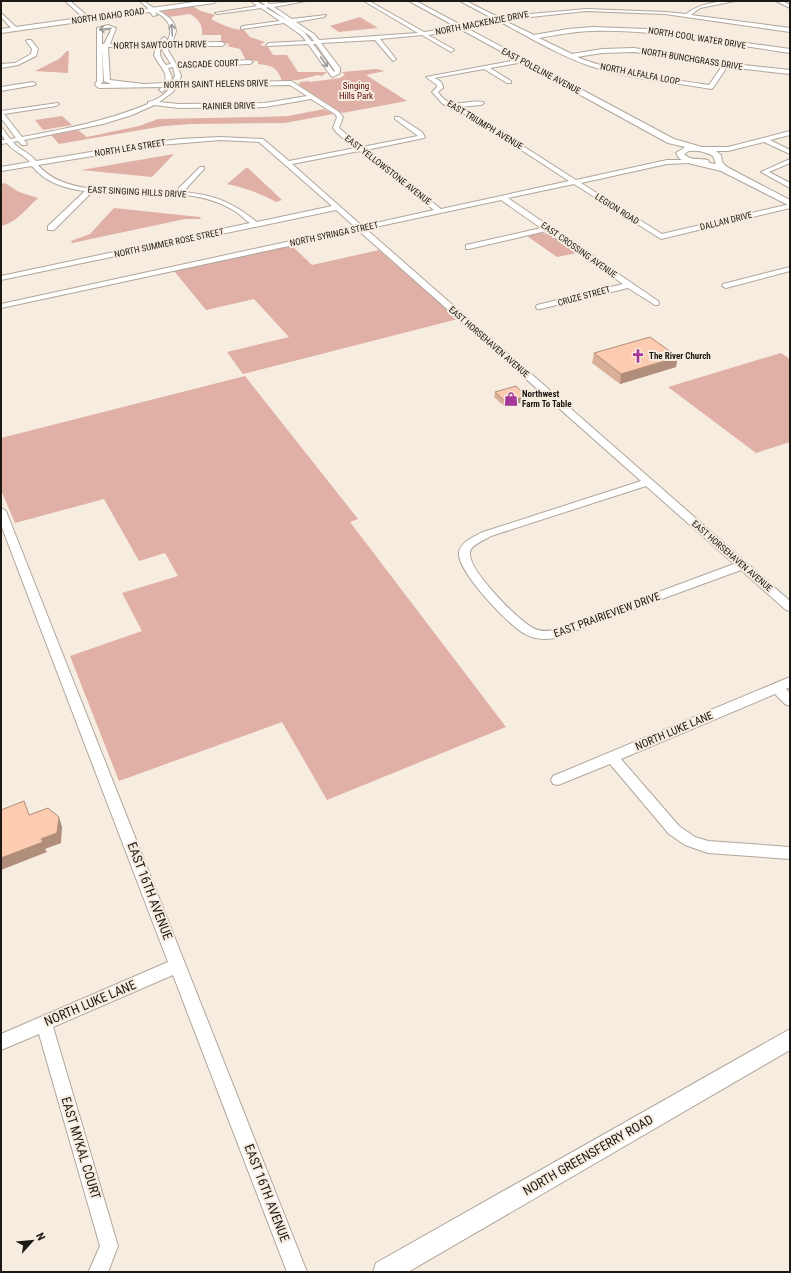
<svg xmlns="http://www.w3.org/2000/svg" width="791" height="1273" font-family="'Roboto Condensed',sans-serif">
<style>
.green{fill:#e0afa6}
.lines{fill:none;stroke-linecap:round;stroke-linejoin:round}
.minor-casing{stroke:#b0a69b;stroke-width:2}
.major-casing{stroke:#b0a69b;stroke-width:2}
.minor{fill:#fff;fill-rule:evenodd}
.major{fill:#fff;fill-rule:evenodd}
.wall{fill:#d9af97}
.shaded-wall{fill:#b08e7b}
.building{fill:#fccbb0;stroke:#b08e7b}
.oneway{stroke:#999795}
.labels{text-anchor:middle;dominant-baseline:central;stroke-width:4;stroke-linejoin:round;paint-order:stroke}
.far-street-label{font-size:9px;fill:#1c1814;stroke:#f7ece0}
.far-park-label{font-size:9px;fill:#550200;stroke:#f7ece0}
.far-poi-label{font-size:9px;font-weight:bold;fill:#1c1814;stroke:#f7ece0;text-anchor:start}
.street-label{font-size:11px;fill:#1c1814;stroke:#f7ece0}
.near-street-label{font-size:13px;fill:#1c1814;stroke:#f7ece0}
</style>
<rect width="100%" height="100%" fill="#f7ece0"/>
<!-- green -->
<path class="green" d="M 192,6 L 201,11 L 215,15 L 211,19 C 222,25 233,30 244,30 L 250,37 L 265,42 L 260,45 L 268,47 L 273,55 L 287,55 L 298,72 L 327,72 L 322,76 L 318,75 L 298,80 L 282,81 C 277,67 273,66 258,64 L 258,61 L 246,60 L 240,49 L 227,46 L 230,44 L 221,42 L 221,35 L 202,35 C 203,24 198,19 190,14 L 169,17 L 162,11 Z
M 360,17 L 378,28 L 339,32 L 330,26 Z
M 67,51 L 69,51 L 68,73 L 35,71 L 59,59 Z
M 376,69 L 385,71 L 366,75 L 407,101 L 342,113 L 299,85 L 300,82 L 308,81 L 310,82 L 340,78 L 345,75 L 342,72 Z
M 324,109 L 333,114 L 285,123 L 191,124 L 164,126 L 59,144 L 51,135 L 78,130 L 87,137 L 139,126 L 158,119 L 261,117 L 288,116 Z
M 62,116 L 72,125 L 43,130 L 35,120 Z
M 174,154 L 152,177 L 81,170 Z
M 246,168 L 248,168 L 282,200 L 276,202 C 260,193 245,188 227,184 Z
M 5,183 L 19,192 L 38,198 C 27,208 16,223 1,226 L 1,184 Z
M 114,208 L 200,217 L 201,219 L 185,219 L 72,243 L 71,241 L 90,234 Z
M 540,233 L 550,234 L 577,253 L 557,257 L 527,236 Z
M 291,245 L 312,265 L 379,250 L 458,319 L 243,374 L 227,352 L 289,337 L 254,299 L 206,310 L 174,271 Z
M 781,353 L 790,359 L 790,442 L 756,453 L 668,387 Z
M 245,376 L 358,519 L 350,522 L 506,727 L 327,800 L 282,722 L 119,781 L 70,656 L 142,631 L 122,593 L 178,576 L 165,553 L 139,561 L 104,499 L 15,523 L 1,490 L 1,438 Z"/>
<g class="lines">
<defs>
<path id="minor" d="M 65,1 L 70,1 L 90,18 L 90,20 L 86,20 Z
M 140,1 C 147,1 148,5 154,8 C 164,15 174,17 176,31 L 172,43 L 222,42 L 225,44 L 222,46 L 170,46 L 168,50 L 176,64 L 250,60 L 253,62 L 250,64 L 178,67 L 181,76 L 178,83 L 291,81 L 339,112 L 343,117 L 339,128 L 362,147 L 418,136 L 395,119 L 395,117 L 399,117 L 422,132 L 425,137 L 424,138 L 366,150 L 441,209 L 569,181 L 469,116 L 443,104 L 432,92 L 437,87 L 437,85 L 426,77 L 522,59 L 525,61 L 524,62 L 490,68 L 511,81 L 511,83 L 507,83 L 484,69 L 434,78 C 439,80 443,82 443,88 L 438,92 C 451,112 465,99 483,102 L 484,103 L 481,105 L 458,107 L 473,114 L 576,180 L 667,160 L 692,160 L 692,162 L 690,163 L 667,164 L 581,183 L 662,234 L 790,204 L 790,208 L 661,239 L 574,184 L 508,198 L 658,301 L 659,303 L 658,305 L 655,305 L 628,288 L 540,309 L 537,309 L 536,307 L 537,305 L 623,284 L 546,231 L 469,249 L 466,249 L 466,245 L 541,228 L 501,200 L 366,229 L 790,601 L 790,611 L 786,610 L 741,570 L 555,638 C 545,640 534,639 525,634 C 509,626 457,571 459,553 C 460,542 475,536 483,532 L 641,481 L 359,231 L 1,308 L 1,304 L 355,227 L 336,210 L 1,280 L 1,276 L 250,223 C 245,220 241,215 236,212 C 197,185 136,196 92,192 L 54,230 L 48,230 L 48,226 L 85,191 C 64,188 46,183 32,166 L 1,171 L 1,167 L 30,162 C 23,154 14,152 7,143 L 1,144 L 1,140 L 5,140 L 1,134 L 1,128 L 3,129 L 10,139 L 16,138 L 1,118 L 1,111 L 58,103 L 59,104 L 56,106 L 4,114 L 22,137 C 65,129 107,121 148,104 L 148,102 C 155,101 167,94 170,87 L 168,87 L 162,92 L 159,90 L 162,87 L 99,88 L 95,85 L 97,81 L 97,28 L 108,25 L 116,28 L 110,44 L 158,43 L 164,37 L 167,39 L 163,43 L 166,43 C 175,30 169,18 155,12 L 157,15 L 153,16 L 150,12 L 150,10 ZM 108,29 L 111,30 L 104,44 L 102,44 L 102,30 ZM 108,47 L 156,47 L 154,55 C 159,66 168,71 165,83 L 144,84 L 110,80 ZM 161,47 L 164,47 L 162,50 L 171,64 L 166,65 C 161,59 158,54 161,47 ZM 102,48 L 104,81 L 111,84 L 101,84 L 103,81 ZM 173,67 L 175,76 L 172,83 L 170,83 L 172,77 L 168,68 ZM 290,85 L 307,96 L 265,103 L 179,104 L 159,102 L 173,92 L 176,87 ZM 311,99 L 335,114 L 337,117 L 333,128 L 338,134 L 355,148 L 289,161 L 263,139 L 220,137 L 180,139 L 140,144 L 36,161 C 28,151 20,151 13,142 L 18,141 L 22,145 L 26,145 L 27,144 L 24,140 L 103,124 L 132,115 L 154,105 L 179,108 L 265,107 ZM 220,140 L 259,142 L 332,206 L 257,222 C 232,202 215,195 183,192 L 204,169 L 204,167 L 200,167 L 176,191 C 136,187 67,200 38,165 L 160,145 ZM 359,151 L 434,210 L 362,226 L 292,164 ZM 646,486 L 734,564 L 556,630 C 549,631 542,632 535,629 C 519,622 468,570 470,553 C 470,545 485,540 491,536 Z
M 251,1 L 256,1 L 263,5 L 265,5 L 260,1 L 265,1 L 270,4 L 306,1 L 274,7 L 292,19 L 326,15 L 324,17 L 296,22 L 314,34 L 319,40 L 418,33 L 364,1 L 369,1 L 424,32 L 462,27 L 492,18 L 460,1 L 466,1 L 498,17 L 586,9 L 665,12 L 686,14 C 700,3 718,1 735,1 L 700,8 L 691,15 L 790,28 L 790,32 L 665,14 L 586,11 L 503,20 L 534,35 L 568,29 L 593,27 L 646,29 L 790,49 L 790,53 C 726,44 657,29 593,31 C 575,31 557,35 539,38 L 572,54 L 602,49 L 634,48 L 725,63 L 790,70 L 790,74 L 727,67 L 713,88 L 711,89 C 671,82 629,79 590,66 C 558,55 527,36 497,20 L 462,30 L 428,35 L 453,49 L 454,50 L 451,52 L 422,35 L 380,39 L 396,59 L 393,61 L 375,40 L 321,43 L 340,68 L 340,73 L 333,77 L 331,76 L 308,44 L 267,46 L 266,45 L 269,43 L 306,41 L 301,35 L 284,23 L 241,29 L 241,27 L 243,26 L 280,21 L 261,8 L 217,14 L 215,13 L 257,6 ZM 268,7 L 287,20 L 266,8 ZM 290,22 L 310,36 L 314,41 L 311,41 L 305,33 ZM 313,44 L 316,44 L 335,71 L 334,72 ZM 634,52 L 722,66 L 709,85 C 665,78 619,74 577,57 L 602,53 Z
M 776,1 L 782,1 L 790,5 L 790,8 Z
M 1,13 L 17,28 L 17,30 L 13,30 L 1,17 Z
M 27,40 L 31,40 L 38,49 L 36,56 L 18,65 L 1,68 L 1,64 L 15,63 L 31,54 L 32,49 L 26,41 Z
M 33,82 L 36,84 L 35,85 L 1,91 L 1,87 Z
M 790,131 L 790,135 L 770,140 L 790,150 L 790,154 L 764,142 L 728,151 L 700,151 L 697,149 L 700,147 L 728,147 Z
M 790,159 L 790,163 L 769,172 L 790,183 L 790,188 L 761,172 Z
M 790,267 L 790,271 L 726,288 L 722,286 L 723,284 Z
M 1,508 L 6,511 L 307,1272 L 287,1272 L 173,975 L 53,1027 L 118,1246 L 108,1272 L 89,1271 L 100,1246 L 39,1034 L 1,1050 L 1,1034 L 168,962 L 1,525 Z
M 790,677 L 790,687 L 786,689 L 790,693 L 790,706 L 785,704 L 775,694 L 621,759 L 679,826 L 695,837 L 708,841 L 790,847 L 790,859 L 708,853 L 685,845 L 669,834 L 610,764 L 558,785 L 553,784 L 551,780 L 553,776 Z"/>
<path id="major" d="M 201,1 L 217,1 L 214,3 L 1,33 L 1,29 Z
M 409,1 L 416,1 L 674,139 L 716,151 L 721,155 L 722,162 L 727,167 L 790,200 L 790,206 L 721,171 L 684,162 L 679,158 L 676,153 L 685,147 L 668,143 ZM 689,151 C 698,150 706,152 713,156 L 716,164 L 709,163 L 708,160 C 699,158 691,161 684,154 Z
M 790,1029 L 790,1050 L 408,1272 L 373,1272 L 376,1263 Z"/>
</defs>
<!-- minor casing -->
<use href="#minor" class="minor-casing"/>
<!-- major casing -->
<use href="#major" class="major-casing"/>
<!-- minor -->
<use href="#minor" class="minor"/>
<!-- major -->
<use href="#major" class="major"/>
</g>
<!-- wall -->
<path class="wall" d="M 594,353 L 676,367 L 620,384 L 592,363 Z
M 495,392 L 527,396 L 527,401 L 505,407 L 494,397 Z"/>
<!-- shaded-wall -->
<path class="shaded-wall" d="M 678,357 L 676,367 L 620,384 L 621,374 Z
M 527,396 L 527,401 L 505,407 L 506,402 Z
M 59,817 L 62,827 L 61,843 L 45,849 L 47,852 L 1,870 L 1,858 Z"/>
<!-- building -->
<path class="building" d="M 650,337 L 678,357 L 621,374 L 594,353 Z
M 516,386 L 527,396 L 506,402 L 495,392 Z
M 24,801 L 29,815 L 48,808 L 59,817 L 57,833 L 41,839 L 43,842 L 1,858 L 1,810 Z"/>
<!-- one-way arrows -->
<defs><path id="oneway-shaft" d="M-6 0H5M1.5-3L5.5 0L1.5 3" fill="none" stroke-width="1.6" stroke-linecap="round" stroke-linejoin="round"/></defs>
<g class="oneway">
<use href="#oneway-shaft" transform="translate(105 29) rotate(174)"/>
<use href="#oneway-shaft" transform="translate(172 30) rotate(-93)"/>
<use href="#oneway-shaft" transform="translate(324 62) rotate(56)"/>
</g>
<!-- icons -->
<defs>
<symbol id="church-bare" viewBox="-9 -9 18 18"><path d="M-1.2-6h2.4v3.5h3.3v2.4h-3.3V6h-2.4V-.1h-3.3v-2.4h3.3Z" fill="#a53898" stroke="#f7ece0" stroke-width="2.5" paint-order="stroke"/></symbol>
<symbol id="shop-bare" viewBox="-9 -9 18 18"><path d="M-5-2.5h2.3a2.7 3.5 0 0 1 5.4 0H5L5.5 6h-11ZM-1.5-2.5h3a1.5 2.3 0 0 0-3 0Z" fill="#a53898" stroke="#f7ece0" stroke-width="2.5" paint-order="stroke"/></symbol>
</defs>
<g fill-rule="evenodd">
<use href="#church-bare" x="628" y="346" width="20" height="20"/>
<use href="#shop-bare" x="501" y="389" width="20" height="20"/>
</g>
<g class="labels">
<!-- far-street labels -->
<g class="far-street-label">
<text transform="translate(108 16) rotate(-8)">NORTH IDAHO ROAD</text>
<text transform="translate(482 23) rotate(-11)">NORTH MACKENZIE DRIVE</text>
<text transform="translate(697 38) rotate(9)">NORTH COOL WATER DRIVE</text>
<text transform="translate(160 45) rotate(-1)">NORTH SAWTOOTH DRIVE</text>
<text transform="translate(692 59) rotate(9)">NORTH BUNCHGRASS DRIVE</text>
<text transform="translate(208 64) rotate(-2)">CASCADE COURT</text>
<text transform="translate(541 71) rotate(28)">EAST POLELINE AVENUE</text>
<text transform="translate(640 74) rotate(11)">NORTH ALFALFA LOOP</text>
<text transform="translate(216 84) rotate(-1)">NORTH SAINT HELENS DRIVE</text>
<text transform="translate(229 106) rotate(-1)">RAINIER DRIVE</text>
<text transform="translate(485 125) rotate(31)">EAST TRIUMPH AVENUE</text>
<text transform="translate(130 148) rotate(-9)">NORTH LEA STREET</text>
<text transform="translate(388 170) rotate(38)">EAST YELLOWSTONE AVENUE</text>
<text transform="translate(137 192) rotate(3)">EAST SINGING HILLS DRIVE</text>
<text transform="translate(617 209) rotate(32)">LEGION ROAD</text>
<text transform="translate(726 221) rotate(-14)">DALLAN DRIVE</text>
<text transform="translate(334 234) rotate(-12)">NORTH SYRINGA STREET</text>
<text transform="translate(169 243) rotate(-12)">NORTH SUMMER ROSE STREET</text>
<text transform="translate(579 250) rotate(35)">EAST CROSSING AVENUE</text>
<text transform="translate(584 296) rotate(-15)">CRUZE STREET</text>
<text transform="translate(489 342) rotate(41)">EAST HORSEHAVEN AVENUE</text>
<text transform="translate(732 556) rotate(41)">EAST HORSEHAVEN AVENUE</text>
</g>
<!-- far-park labels -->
<g class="far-park-label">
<text x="356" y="86">Singing<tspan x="356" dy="10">Hills Park</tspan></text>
</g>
<!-- far-poi labels -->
<g class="far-poi-label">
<text x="649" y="356">The River Church</text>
<text x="522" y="394">Northwest<tspan x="522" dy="10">Farm To Table</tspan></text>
</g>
<!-- street labels -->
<g class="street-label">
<text transform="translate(607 615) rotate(-20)">EAST PRAIRIEVIEW DRIVE</text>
<text transform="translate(674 731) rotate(-23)">NORTH LUKE LANE</text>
</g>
<!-- near-street labels -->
<g class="near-street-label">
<text transform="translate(150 891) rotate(69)">EAST 16TH AVENUE</text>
<text transform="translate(90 1003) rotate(-23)">NORTH LUKE LANE</text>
<text transform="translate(81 1148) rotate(73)">EAST MYKAL COURT</text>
<text transform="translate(588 1155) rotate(-30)">NORTH GREENSFERRY ROAD</text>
<text transform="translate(267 1193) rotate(69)">EAST 16TH AVENUE</text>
</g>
</g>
<!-- border -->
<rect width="791" height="1273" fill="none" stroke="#1c1814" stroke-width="4"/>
<!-- north arrow -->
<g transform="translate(32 1241) rotate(63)" stroke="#f7ece0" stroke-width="3" paint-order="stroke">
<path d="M0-3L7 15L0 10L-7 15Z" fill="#1c1814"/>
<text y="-6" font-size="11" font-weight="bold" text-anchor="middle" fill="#1c1814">N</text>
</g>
</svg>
